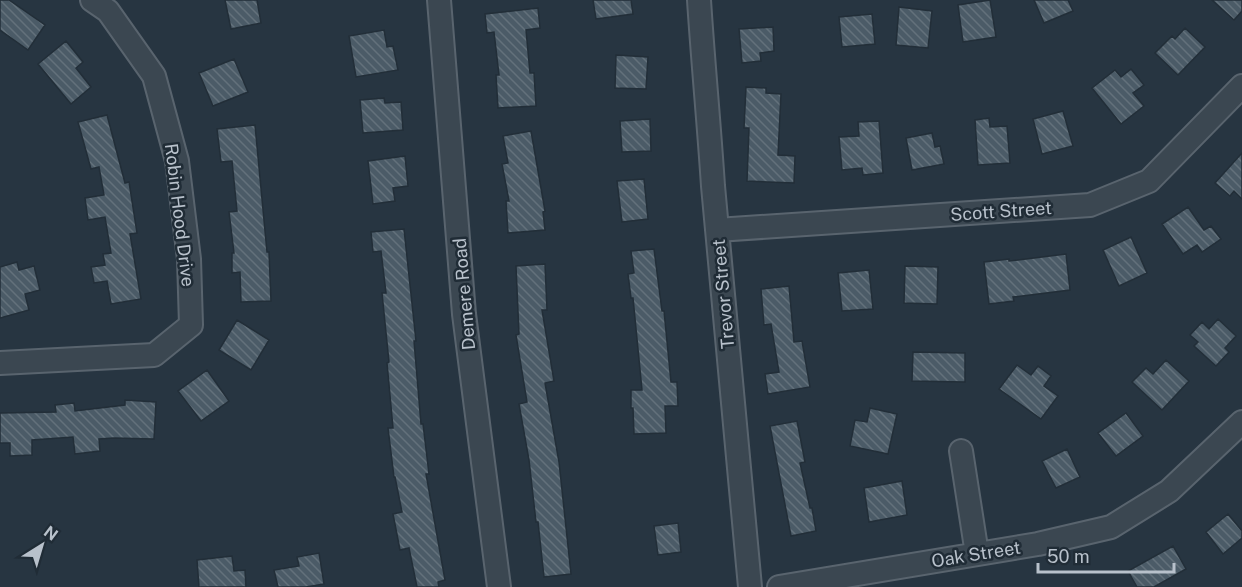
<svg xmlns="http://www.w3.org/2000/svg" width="1242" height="587" font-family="'Public Sans',sans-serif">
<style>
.building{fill:url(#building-back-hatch);stroke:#222e38;stroke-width:1.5}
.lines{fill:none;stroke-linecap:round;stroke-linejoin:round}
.minor-casing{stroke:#59646e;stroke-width:26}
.minor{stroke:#3b4751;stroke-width:22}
.labels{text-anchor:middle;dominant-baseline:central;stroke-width:5;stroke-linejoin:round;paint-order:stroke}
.street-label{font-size:18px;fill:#b8c1cb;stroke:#202c36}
</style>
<defs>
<pattern id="building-back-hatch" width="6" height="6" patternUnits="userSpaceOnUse" patternTransform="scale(1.5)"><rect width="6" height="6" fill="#4b5b67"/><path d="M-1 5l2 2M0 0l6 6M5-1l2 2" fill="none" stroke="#63717b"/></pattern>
</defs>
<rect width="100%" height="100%" fill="#273541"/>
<!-- building -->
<path class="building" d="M 0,0 L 9,0 L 45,25 L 28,50 L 0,30 Z
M 225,0 L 257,0 L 261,23 L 231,29 Z
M 593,0 L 631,0 L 633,14 L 596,19 Z
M 990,0 L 996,37 L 963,42 L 958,5 Z
M 1034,0 L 1068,0 L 1073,11 L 1044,23 Z
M 1212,0 L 1242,0 L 1242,11 L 1234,20 Z
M 899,7 L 932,11 L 928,48 L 896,45 Z
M 538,8 L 540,28 L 526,30 L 530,73 L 534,73 L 536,106 L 498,108 L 496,75 L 499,75 L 494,32 L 487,33 L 485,14 Z
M 872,14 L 875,44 L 842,47 L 839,17 Z
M 773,27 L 774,51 L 760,53 L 761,61 L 742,63 L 739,29 Z
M 1185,28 L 1205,47 L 1178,75 L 1155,53 L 1172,36 L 1175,39 Z
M 384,30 L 387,47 L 393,46 L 398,70 L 356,77 L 349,36 Z
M 66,41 L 83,62 L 76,68 L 91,87 L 71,104 L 38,64 Z
M 616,55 L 648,57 L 646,89 L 615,88 Z
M 234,59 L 248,92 L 213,106 L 199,73 Z
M 1131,69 L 1144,85 L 1133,93 L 1144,106 L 1121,124 L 1092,88 L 1115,70 L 1121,77 Z
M 746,87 L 766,88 L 766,93 L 781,94 L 778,155 L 795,156 L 794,183 L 747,181 L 749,128 L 744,128 Z
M 384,98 L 385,103 L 401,102 L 403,130 L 363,133 L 360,100 Z
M 1063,111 L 1073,146 L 1042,154 L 1033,119 Z
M 107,115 L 125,183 L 129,182 L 137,233 L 130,234 L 141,299 L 111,304 L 107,281 L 94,283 L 91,267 L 105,265 L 103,254 L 111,253 L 105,217 L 88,220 L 85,198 L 104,195 L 99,167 L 91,169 L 78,122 Z
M 989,118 L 990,127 L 1007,126 L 1010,163 L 978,165 L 975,120 Z
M 650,119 L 651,151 L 622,152 L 620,121 Z
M 879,121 L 883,173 L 863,175 L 862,168 L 842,170 L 839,137 L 859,136 L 858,122 Z
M 255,125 L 267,252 L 269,252 L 271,301 L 241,302 L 240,272 L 232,273 L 232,253 L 234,253 L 229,212 L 237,211 L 232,161 L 221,162 L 217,129 Z
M 531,131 L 545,211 L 543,212 L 545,230 L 508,233 L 506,201 L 509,201 L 502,164 L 508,163 L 503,136 Z
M 932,133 L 935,147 L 940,146 L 944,164 L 912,170 L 906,138 Z
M 1242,153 L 1242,199 L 1234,191 L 1230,196 L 1215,183 Z
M 405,156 L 408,186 L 393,188 L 395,201 L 373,204 L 368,161 Z
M 644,179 L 648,219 L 622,222 L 617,181 Z
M 1188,207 L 1204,230 L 1211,226 L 1221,239 L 1202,252 L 1197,245 L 1183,254 L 1162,224 Z
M 404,229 L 416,341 L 414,341 L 421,424 L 423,424 L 429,474 L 426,474 L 445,580 L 438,582 L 439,587 L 417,587 L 409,548 L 400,550 L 393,514 L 402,512 L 395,477 L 394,477 L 388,428 L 393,428 L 387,363 L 389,362 L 382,293 L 386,293 L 381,251 L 373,252 L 371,232 Z
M 1131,237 L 1147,273 L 1119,286 L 1103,250 Z
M 654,249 L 662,311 L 664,311 L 671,382 L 677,382 L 678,406 L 665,406 L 666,433 L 634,434 L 633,408 L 631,408 L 631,390 L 642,390 L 633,298 L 631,298 L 628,274 L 634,273 L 631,251 Z
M 1066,254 L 1070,290 L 1013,297 L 1014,301 L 989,304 L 984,262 L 1009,259 L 1009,261 Z
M 17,262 L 19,270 L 34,266 L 40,290 L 25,294 L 29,310 L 0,318 L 0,267 Z
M 545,264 L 547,310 L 542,310 L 554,381 L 545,383 L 559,462 L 571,574 L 544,577 L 538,522 L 536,522 L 529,460 L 519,404 L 527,402 L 516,335 L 519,334 L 516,266 Z
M 905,266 L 938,267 L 937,304 L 904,303 Z
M 869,270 L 873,309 L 842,311 L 838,273 Z
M 789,286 L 794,342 L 802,341 L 810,387 L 768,394 L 765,374 L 779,372 L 771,324 L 764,325 L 761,289 Z
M 1218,319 L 1236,336 L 1225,348 L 1229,352 L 1216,366 L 1194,346 L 1198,342 L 1190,335 L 1202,322 L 1209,329 Z
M 237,320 L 269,340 L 251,370 L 219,350 Z
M 913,352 L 965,353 L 965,382 L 912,381 Z
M 1166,360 L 1189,381 L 1162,410 L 1132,382 L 1146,368 L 1153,374 Z
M 1017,365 L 1031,375 L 1038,366 L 1051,376 L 1044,386 L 1058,396 L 1041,419 L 999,389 Z
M 207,370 L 229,401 L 201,421 L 178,391 Z
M 125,400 L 156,402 L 154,439 L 114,438 L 99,439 L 100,451 L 75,454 L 73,437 L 32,440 L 32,455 L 10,456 L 10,443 L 0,443 L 0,413 L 56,412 L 55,405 L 74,403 L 75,411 L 125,405 Z
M 870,408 L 897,414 L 888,454 L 850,446 L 855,420 L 867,422 Z
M 1126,413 L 1143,436 L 1116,456 L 1098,433 Z
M 797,421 L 805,462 L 800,463 L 810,508 L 812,508 L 816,531 L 791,536 L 770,426 Z
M 1067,449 L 1080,477 L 1056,488 L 1042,461 Z
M 902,481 L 907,515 L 869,522 L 864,488 Z
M 1228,514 L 1242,531 L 1242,538 L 1223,554 L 1206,532 Z
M 678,523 L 681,552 L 658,555 L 654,526 Z
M 1173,546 L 1186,569 L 1154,587 L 1137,587 L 1128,571 Z
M 319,553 L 324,584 L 306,587 L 278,587 L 274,570 L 299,566 L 297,557 Z
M 232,556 L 234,571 L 245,570 L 246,587 L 199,587 L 197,560 Z"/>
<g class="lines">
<defs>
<path id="minor" d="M 439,0 L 464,314 L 499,587
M 699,0 C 703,62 709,124 713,186 L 750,587
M 717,230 L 1090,205 L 1149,181 L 1242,86
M 0,363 L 154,355 L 191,325 L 189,259 L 177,161 L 154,76 L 108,11 L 92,0
M 961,451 L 977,554
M 779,587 L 1038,544 L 1111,527 L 1169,491 L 1242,422"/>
</defs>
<!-- minor casing -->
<use href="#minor" class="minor-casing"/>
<!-- minor -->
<use href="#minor" class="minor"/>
</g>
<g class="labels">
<!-- street labels -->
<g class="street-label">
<text transform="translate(1001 211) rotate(-4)">Scott Street</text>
<text transform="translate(180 215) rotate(83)">Robin Hood Drive</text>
<text transform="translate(464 294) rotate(-95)">Demere Road</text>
<text transform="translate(723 294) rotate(-95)">Trevor Street</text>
<text transform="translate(976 554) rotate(-9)">Oak Street</text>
</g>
</g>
<!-- north arrow -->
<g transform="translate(42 545) rotate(37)" stroke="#202c36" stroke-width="4.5" paint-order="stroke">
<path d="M0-4.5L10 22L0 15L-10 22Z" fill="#b8c1cb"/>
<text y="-9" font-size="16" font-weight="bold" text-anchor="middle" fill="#b8c1cb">N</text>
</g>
<!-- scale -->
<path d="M1038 563v9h136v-9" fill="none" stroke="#b8c1cb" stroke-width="3"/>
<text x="1047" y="563" font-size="18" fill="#b8c1cb" stroke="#202c36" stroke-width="4.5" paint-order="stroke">50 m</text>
</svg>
